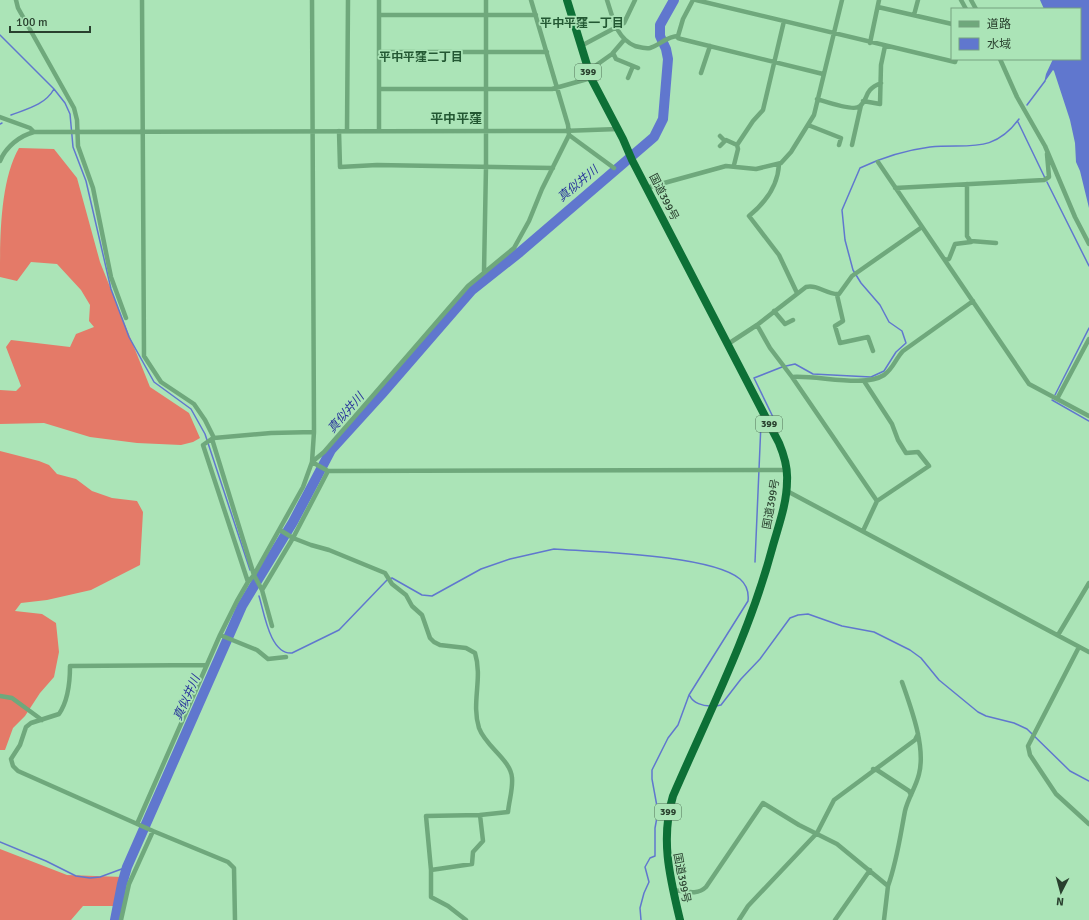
<svg xmlns="http://www.w3.org/2000/svg" width="1089" height="920" font-family="Signika,'Noto Sans JP',sans-serif">
<style>
.forest{fill:#e47a68}
.water{fill:#6077ce}
.lines{fill:none;stroke-linecap:round;stroke-linejoin:round}
.stream{stroke:#6077ce;stroke-width:1.5}
.river{stroke:#6077ce;stroke-width:10}
.minor{stroke:#6fa87c;stroke-width:4.5}
.trunk{stroke:#0d7036;stroke-width:8}
.labels{text-anchor:middle;dominant-baseline:central;stroke-width:3.5;stroke-linejoin:round;paint-order:stroke}
.shield{fill:#abe4b7;stroke:#507157;stroke-width:1}
.shield-label{font-size:10px;font-weight:bold;fill:#29402e}
.street-label{font-size:11px;fill:#29402e;stroke:#abe4b7}
.neighbourhood-label{font-size:12px;font-weight:bold;fill:#235833;stroke:#abe4b7}
.water-label{font-size:12px;font-style:italic;fill:#28359b;stroke:#abe4b7}
.quarter-label{font-size:13px;font-weight:bold;fill:#235833;stroke:#abe4b7}
</style>
<rect width="100%" height="100%" fill="#abe4b7"/>
<!-- forest -->
<path class="forest" d="M 19,148 L 54,149 L 77,178 L 100,262 L 150,387 L 189,413 L 200,438 L 193,442 L 181,445 L 137,443 L 90,437 L 44,423 L 0,424 L 0,390 L 16,391 L 21,386 L 6,347 L 11,340 L 70,347 L 76,334 L 94,327 L 89,321 L 90,305 L 81,290 L 57,264 L 31,262 L 17,281 L 0,277 C 0,238 0,181 19,148 Z
M 0,451 L 39,461 L 49,465 L 57,474 L 76,479 L 92,491 L 112,498 L 137,501 L 143,512 L 140,565 L 91,590 L 47,600 L 21,603 L 15,611 L 42,614 L 56,623 L 59,652 L 54,677 L 40,693 L 25,716 L 13,728 L 5,750 L 0,750 Z
M 0,849 L 67,875 L 123,877 L 116,906 L 83,906 L 71,920 L 0,920 Z"/>
<!-- water -->
<path class="water" d="M 1040,0 L 1089,0 L 1089,208 L 1080,171 L 1076,162 L 1075,143 L 1070,120 L 1054,71 L 1053,70 L 1044,83 L 1046,74 L 1053,59 L 1080,59 L 1080,9 L 1044,9 Z"/>
<g class="lines">
<!-- stream -->
<path class="stream" d="M 0,35 L 54,89 C 45,105 27,109 11,115
M 54,89 L 65,103 L 70,114 L 73,147 L 86,181 L 111,289 L 129,337 L 154,382 L 191,409 L 205,434 L 250,570
M 1027,105 L 1045,81
M 1018,122 L 1045,178
M 0,124 L 2,123
M 1047,182 L 1089,266
M 786,366 L 795,364 L 813,374 L 871,377 L 884,371 L 896,352 L 906,343 L 902,331 L 889,322 L 880,305 L 861,283 L 853,270 L 845,240 L 842,210 L 860,168 C 881,158 907,150 930,147 C 967,143 993,155 1019,119
M 1055,395 L 1089,328
M 1052,400 L 1089,421
M 772,418 L 773,417 L 754,378 L 782,367
M 755,562 L 761,423 L 763,422
M 259,596 C 264,612 270,655 292,653 L 339,630 L 387,580 L 392,578 L 422,595 L 432,596 L 481,569 L 510,559 L 554,549 C 595,552 711,555 740,579 C 747,585 749,592 748,601 L 689,695 L 678,725 L 668,738 L 652,770 L 652,779 L 658,812 L 655,828 L 655,856 L 650,858 L 645,867 L 649,882 L 644,893 L 640,908 L 641,920
M 690,696 C 693,703 703,706 710,706
M 716,706 L 721,705 L 741,679 L 760,659 L 790,618 L 798,615 L 808,614 L 842,626 L 874,632 L 910,650 L 921,658 L 939,680 L 978,712 L 986,716 L 1014,723 L 1027,729 L 1070,771 L 1089,781
M 0,842 L 46,861 L 76,876 L 90,878 L 100,877 L 127,867"/>
<!-- river -->
<path class="river" d="M 115,920 L 122,884 L 127,867 L 242,606 L 293,522 L 331,450 L 381,395 L 472,290 L 520,252 L 654,137 L 663,119 L 668,59 L 666,49 L 660,36 L 660,25 L 674,0"/>
<!-- minor -->
<path class="minor" d="M 16,0 L 18,8 L 74,108 L 77,120 L 78,146 L 93,188 L 111,277 L 126,318
M 142,0 L 144,356 L 161,382 L 194,404 L 205,420 L 214,438 L 271,433 L 314,432
M 607,0 C 613,18 616,38 635,46 C 639,47 645,49 650,48 C 660,45 667,36 678,36
M 696,0 L 955,62 L 956,59
M 961,0 L 966,9
M 971,0 L 976,9
M 878,7 L 952,24
M 379,15 L 536,15
M 914,15 L 918,0
M 678,36 L 678,38 L 681,39 L 823,74
M 678,36 L 683,19 L 693,0
M 870,43 L 879,0
M 581,46 L 624,23 L 635,0
M 379,52 L 547,52
M 613,53 L 616,59 L 638,68
M 1000,59 L 1017,97 L 1045,146 L 1075,217 L 1089,244
M 588,71 L 612,54 L 624,40
M 701,73 L 710,46
M 628,78 L 633,66
M 379,89 L 552,89 L 591,78
M 817,99 C 824,101 855,112 860,106 C 870,98 862,91 881,83
M 863,101 L 880,104 L 881,65 L 885,46
M 0,117 L 30,128 L 34,132
M 808,125 L 841,138 L 839,145
M 339,131 L 340,167 L 377,165 L 553,168
M 347,131 L 348,0
M 379,131 L 379,0
M 569,135 L 614,168
M 720,136 L 725,141
M 737,145 L 753,121 L 763,110 L 784,21
M 852,145 L 861,105
M 720,146 L 726,140 L 737,145 L 738,149 L 734,165
M 0,161 C 6,147 19,136 34,132 L 563,131 L 618,129
M 878,162 L 1029,384 L 1089,416
M 779,164 C 778,185 765,203 749,216 L 779,255 L 797,293
M 646,188 L 726,166 L 756,169 L 781,163 L 791,152 L 814,115 L 842,0
M 895,188 L 1044,180 L 1049,177 L 1047,154
M 971,241 L 996,243
M 945,260 L 949,259 L 955,244 L 971,242 L 967,236 L 967,184
M 484,272 L 486,167 L 486,0
M 837,295 L 843,321 L 835,326 L 840,343 L 868,337 L 873,351
M 774,311 L 785,324 L 793,320
M 757,325 L 770,348 L 792,377 L 877,501
M 728,344 L 757,325 L 806,287 C 818,284 827,295 839,294 L 852,276 L 922,227
M 792,377 C 818,375 864,388 884,375 C 893,369 896,358 903,351 L 973,301
M 1057,399 L 1089,339
M 213,438 L 203,445 L 248,582
M 212,439 L 254,575 L 262,590 L 293,538 L 280,530
M 312,462 L 324,452 L 468,286 L 514,248 L 529,221 L 542,189 L 569,135 L 568,125 L 531,0
M 312,462 L 328,471 L 787,470
M 328,471 L 293,538 L 311,545 L 329,550 L 385,573 L 392,584 L 406,595 L 412,606 L 422,615 L 430,638 L 434,642 L 440,645 L 466,648 L 475,653 C 483,678 471,703 479,728 C 486,747 511,760 512,778 C 513,789 509,801 508,812 L 480,815 L 426,816 L 431,870 L 431,897 L 448,906 L 466,920
M 787,491 L 1089,652
M 863,531 L 877,501 L 929,466 L 918,452 L 906,453 L 898,440 L 892,424 L 864,381
M 262,590 L 272,626
M 220,635 L 257,650 L 268,659 L 286,657
M 1058,635 L 1089,583
M 1079,647 L 1028,746 L 1030,755 L 1056,794 L 1089,824
M 207,665 L 70,666 C 70,683 68,701 59,714 L 31,723 L 26,727 L 20,745 L 11,759 L 13,766 L 18,771 L 153,831 L 228,862 L 234,868 L 235,920
M 0,696 L 12,698 L 42,720
M 873,769 L 877,770 L 909,791 L 911,795
M 137,824 L 220,635 L 237,601 L 248,582 L 254,575 L 303,487 L 312,462 L 314,432 L 312,0
M 431,870 L 472,864 L 473,852 L 483,841 L 480,815
M 888,886 C 897,861 900,837 905,811 C 908,798 916,787 919,774 C 926,747 911,708 902,682
M 673,890 C 685,891 697,896 706,887 L 763,803 L 799,825 L 837,844 L 888,886 L 884,920
M 121,920 L 129,884 L 153,831
M 739,920 L 748,906 L 817,833 L 834,800 L 915,740 L 918,734
M 835,920 L 870,870"/>
<!-- trunk -->
<path class="trunk" d="M 567,0 L 591,78 L 623,139 L 632,160 L 779,443 C 784,455 788,468 787,481 C 787,504 778,527 772,549 C 749,635 708,715 673,796 C 660,839 670,878 680,920"/>
</g>
<g class="labels">
<!-- shield labels -->
<g class="shield">
<rect x="575" y="64" width="26" height="16" rx="3"/>
<rect x="756" y="416" width="26" height="16" rx="3"/>
<rect x="655" y="804" width="26" height="16" rx="3"/>
</g>
<g class="shield-label">
<text x="588" y="72">399</text>
<text x="769" y="424">399</text>
<text x="668" y="812">399</text>
</g>
<!-- street labels -->
<g class="street-label">
<text transform="translate(664 197) rotate(63)">国道399号</text>
<text transform="translate(771 504) rotate(-80)">国道399号</text>
<text transform="translate(682 878) rotate(79)">国道399号</text>
</g>
<!-- neighbourhood labels -->
<g class="neighbourhood-label">
<text x="582" y="23">平中平窪一丁目</text>
<text x="421" y="57">平中平窪二丁目</text>
</g>
<!-- water labels -->
<g class="water-label">
<text transform="translate(578 184) rotate(-40)">真似井川</text>
<text transform="translate(346 413) rotate(-49)">真似井川</text>
<text transform="translate(187 698) rotate(-66)">真似井川</text>
</g>
<!-- quarter labels -->
<g class="quarter-label">
<text x="456" y="119">平中平窪</text>
</g>
</g>
<!-- legend -->
<rect x="951" y="8" width="130" height="52" fill="#abe4b7" stroke="#77a280"/>
<rect x="959" y="21" width="20" height="6" fill="#6fa87c" stroke="#77a280"/>
<text x="987" y="28" font-size="12" fill="#29402e">道路</text>
<rect x="959" y="38" width="20" height="12" fill="#6077ce" stroke="#77a280"/>
<text x="987" y="48" font-size="12" fill="#29402e">水域</text>
<!-- north arrow -->
<g transform="translate(1061 892) rotate(186)" stroke="#abe4b7" stroke-width="3" paint-order="stroke">
<path d="M0-3L7 15L0 10L-7 15Z" fill="#29402e"/>
<text y="-6" font-size="11" font-weight="bold" text-anchor="middle" fill="#29402e">N</text>
</g>
<!-- scale -->
<path d="M10 26v6h80v-6" fill="none" stroke="#29402e" stroke-width="2"/>
<text x="16" y="26" font-size="12" fill="#29402e" stroke="#abe4b7" stroke-width="3" paint-order="stroke">100 m</text>
</svg>
